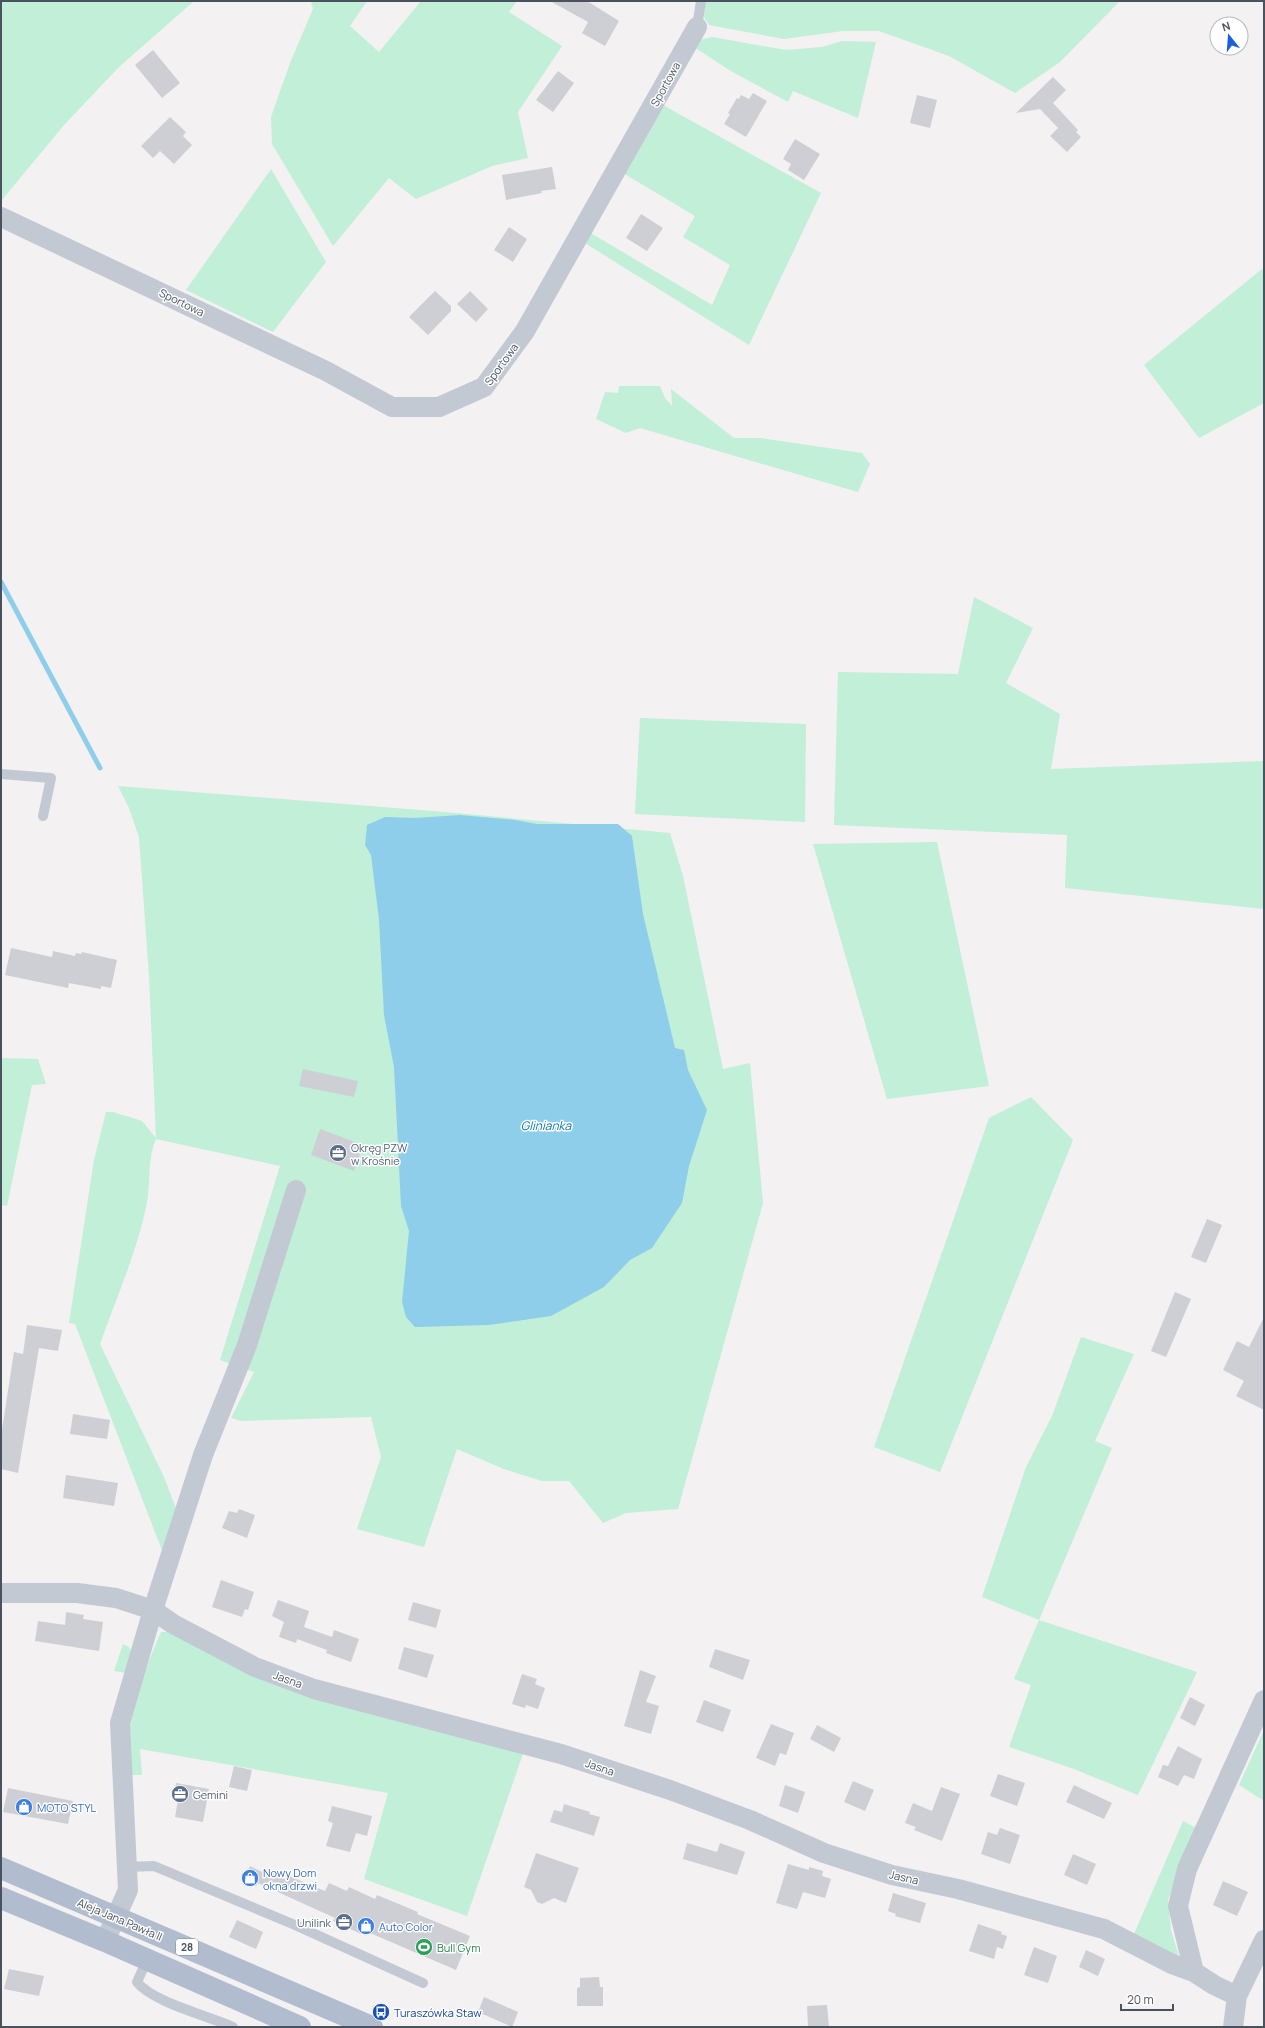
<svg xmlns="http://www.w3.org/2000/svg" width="1265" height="2028" font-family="Manrope,sans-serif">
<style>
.green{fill:#c1efd8}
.water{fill:#8eceeb}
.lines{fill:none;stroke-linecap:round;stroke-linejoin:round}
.stream{stroke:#8eceeb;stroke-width:5}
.building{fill:#cecfd5}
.lane{stroke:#c2c9d2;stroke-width:10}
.street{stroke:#c2c9d2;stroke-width:20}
.primary{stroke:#b1bdcf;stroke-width:22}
.labels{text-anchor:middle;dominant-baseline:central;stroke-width:3;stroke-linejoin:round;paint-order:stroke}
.shield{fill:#fff;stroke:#80868e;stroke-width:1}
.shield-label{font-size:10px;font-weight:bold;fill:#49525e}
.street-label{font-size:11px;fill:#49525e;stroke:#fff}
.service-label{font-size:11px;fill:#4e5e75;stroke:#fff;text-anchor:start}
.shop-label{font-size:11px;fill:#366cbe;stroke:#fff;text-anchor:start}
.leisure-label{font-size:11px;fill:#27864d;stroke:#fff;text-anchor:start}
.transit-label{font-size:11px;fill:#164399;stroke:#fff;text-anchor:start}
.water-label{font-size:12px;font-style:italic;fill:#0e7aac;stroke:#fff}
</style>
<rect width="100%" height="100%" fill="#f3f1f1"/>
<!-- green -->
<path class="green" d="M 1,1 L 194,1 L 119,67 L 64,125 L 1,201 Z
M 311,1 L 367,1 L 350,26 L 379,52 L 421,1 L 517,1 L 509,12 L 562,46 L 518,112 L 528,158 L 492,166 L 416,199 L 389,178 L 333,246 L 272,144 L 271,117 L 290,63 L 313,9 Z
M 705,1 L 1120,1 L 1060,62 L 1015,93 L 949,56 L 879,31 L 843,31 L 784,39 L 709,25 L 704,17 Z
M 712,37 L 786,50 L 822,47 L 842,41 L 876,42 L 858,118 L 793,91 L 788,102 L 729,70 L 694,47 L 700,40 Z
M 661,104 L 821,193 L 749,345 L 583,242 L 589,232 L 712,305 L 730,265 L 683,237 L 695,216 L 623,173 Z
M 271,169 L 326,262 L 273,332 L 186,290 Z
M 1262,269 L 1264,271 L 1264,403 L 1199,438 L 1144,365 Z
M 619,386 L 660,386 L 665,398 L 672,406 L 671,389 L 734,438 L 761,438 L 862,453 L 870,464 L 858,492 L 640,428 L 626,433 L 596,419 L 605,392 L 618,393 Z
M 974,597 L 1033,628 L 1006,683 L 1060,714 L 1051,769 L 1264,761 L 1264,909 L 1065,888 L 1067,835 L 834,825 L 838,672 L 958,674 Z
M 640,718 L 806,724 L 805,822 L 635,814 Z
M 118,786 L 445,812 L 670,833 L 683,876 L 723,1069 L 750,1063 L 763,1203 L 678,1509 L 626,1513 L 603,1523 L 569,1481 L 542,1481 L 504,1469 L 457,1449 L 424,1547 L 357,1529 L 381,1457 L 371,1417 L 241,1421 L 231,1418 L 254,1372 L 220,1360 L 280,1166 L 156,1139 C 147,1159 151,1181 147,1202 C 138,1249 116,1299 100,1344 L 164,1477 L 179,1516 L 163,1553 L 75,1324 L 69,1323 L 94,1160 L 106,1112 L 113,1112 L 142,1121 L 156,1138 L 149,976 L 139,837 L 129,808 Z
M 937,842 L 989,1086 L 887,1099 L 813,844 Z
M 1,1058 L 38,1059 L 46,1084 L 32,1085 L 7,1206 L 1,1205 Z
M 1031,1097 L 1073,1140 L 940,1472 L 874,1447 L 989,1118 Z
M 1081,1337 L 1134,1354 L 1095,1441 L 1112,1448 L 1039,1620 L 1197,1672 L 1138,1795 L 1074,1769 L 1009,1747 L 1031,1685 L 1014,1679 L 1039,1620 L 982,1597 L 1026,1467 L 1052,1416 Z
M 161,1632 L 167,1632 L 525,1748 L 467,1916 L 364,1879 L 388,1793 L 140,1749 L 142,1775 L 131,1775 L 130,1714 L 150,1658 Z
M 123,1644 L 129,1647 L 132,1652 L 126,1673 L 114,1671 Z
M 1264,1730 L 1264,1801 L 1239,1785 Z
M 1183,1821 L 1198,1829 L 1168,1900 L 1171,1930 L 1179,1957 L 1134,1934 Z"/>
<!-- water -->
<path class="water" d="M 460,815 L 515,820 L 537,824 L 618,824 L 632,836 L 643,914 L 675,1048 L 684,1050 L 688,1070 L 707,1110 L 689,1166 L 682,1203 L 652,1248 L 630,1260 L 604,1287 L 551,1316 L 489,1325 L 415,1327 L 406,1317 L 402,1302 L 409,1231 L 401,1206 L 394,1067 L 384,1015 L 379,920 L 371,855 L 365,845 L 367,825 L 385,817 L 415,818 Z"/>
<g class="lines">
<!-- stream -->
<path class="stream" d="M 1,582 L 100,768"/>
</g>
<!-- building -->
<path class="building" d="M 550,1 L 587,1 L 619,21 L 605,46 L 582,33 L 588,22 Z
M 153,50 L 180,83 L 162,98 L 135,65 Z
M 558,71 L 574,83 L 553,112 L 536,100 Z
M 1053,77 L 1066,90 L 1053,103 L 1078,130 L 1076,132 L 1081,137 L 1067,152 L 1050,136 L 1058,128 L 1040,109 L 1016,113 Z
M 753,93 L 767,101 L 746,137 L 724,124 L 730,114 L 728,113 L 737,98 L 739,99 L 741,95 L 749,99 Z
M 917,95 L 937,100 L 930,128 L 910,123 Z
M 170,117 L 186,132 L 183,136 L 192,145 L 174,164 L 160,151 L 153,158 L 141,146 Z
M 795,139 L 820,154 L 804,180 L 788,170 L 791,164 L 783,159 Z
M 552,167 L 556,189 L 541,191 L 542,193 L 506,200 L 502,175 Z
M 641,214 L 663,228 L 647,251 L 626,238 Z
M 509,227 L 527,239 L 513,262 L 494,250 Z
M 435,291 L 451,306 L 451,311 L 428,335 L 409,317 Z
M 470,291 L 488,309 L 476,322 L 457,304 Z
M 11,948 L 52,957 L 53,951 L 75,956 L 76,953 L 81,954 L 82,952 L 117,960 L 111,988 L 101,986 L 101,989 L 69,983 L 68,988 L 5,975 Z
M 303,1069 L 358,1081 L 354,1097 L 299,1086 Z
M 320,1129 L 363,1145 L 354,1171 L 311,1155 Z
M 1207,1219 L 1222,1225 L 1206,1263 L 1191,1257 Z
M 1175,1292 L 1191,1299 L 1166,1357 L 1151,1351 Z
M 1264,1317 L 1264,1410 L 1236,1396 L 1244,1381 L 1223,1370 L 1237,1341 L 1249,1347 Z
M 27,1325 L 62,1330 L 58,1351 L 39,1348 L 18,1473 L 1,1469 L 1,1436 L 14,1352 L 23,1354 Z
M 73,1414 L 110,1420 L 107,1439 L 70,1434 Z
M 66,1475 L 118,1483 L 114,1506 L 63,1498 Z
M 239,1509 L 255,1515 L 247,1538 L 222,1528 L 229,1511 L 237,1513 Z
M 221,1580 L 254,1592 L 248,1610 L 245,1609 L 242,1617 L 212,1607 Z
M 278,1600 L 309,1611 L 304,1627 L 332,1637 L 334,1630 L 359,1639 L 351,1662 L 326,1653 L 327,1650 L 297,1639 L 296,1643 L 279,1637 L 284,1622 L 272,1616 Z
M 413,1602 L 441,1610 L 436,1628 L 408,1620 Z
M 66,1612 L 84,1615 L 83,1619 L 103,1622 L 99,1651 L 35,1641 L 38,1621 L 65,1625 Z
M 404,1647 L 434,1655 L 427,1678 L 398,1669 Z
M 715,1649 L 750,1660 L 743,1680 L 709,1667 Z
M 640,1670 L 656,1676 L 646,1702 L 659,1706 L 651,1734 L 624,1726 Z
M 522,1674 L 537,1679 L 535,1684 L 545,1688 L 538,1709 L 526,1705 L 525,1708 L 512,1704 Z
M 1190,1697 L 1205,1705 L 1195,1726 L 1180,1718 Z
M 704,1700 L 731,1710 L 723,1732 L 696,1722 Z
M 771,1724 L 794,1733 L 786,1755 L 780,1753 L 775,1766 L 756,1758 Z
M 817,1725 L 841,1738 L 834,1752 L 810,1739 Z
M 1178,1746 L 1202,1759 L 1194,1779 L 1184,1775 L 1178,1786 L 1158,1777 L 1163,1765 L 1168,1766 Z
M 234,1766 L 252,1770 L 247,1791 L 229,1787 Z
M 998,1774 L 1025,1783 L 1017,1806 L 990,1796 Z
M 853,1781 L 874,1790 L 865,1811 L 844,1802 Z
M 176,1783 L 209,1789 L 203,1822 L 175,1817 L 178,1800 L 173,1799 Z
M 785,1785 L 805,1792 L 798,1813 L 779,1806 Z
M 1074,1785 L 1112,1803 L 1104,1819 L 1066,1802 Z
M 941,1787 L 960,1794 L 942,1841 L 914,1830 L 916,1827 L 905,1823 L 913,1803 L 932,1811 Z
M 8,1788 L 73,1801 L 68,1824 L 3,1812 Z
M 564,1804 L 590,1812 L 589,1814 L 600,1817 L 594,1836 L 550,1822 L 554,1810 L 562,1812 Z
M 332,1806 L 372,1816 L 367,1836 L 356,1833 L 350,1852 L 326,1846 L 333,1823 L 328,1821 Z
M 1000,1828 L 1020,1835 L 1010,1864 L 981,1854 L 988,1832 L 997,1835 Z
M 687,1843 L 717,1852 L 720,1843 L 745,1852 L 737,1875 L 683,1859 Z
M 536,1853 L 579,1868 L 566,1903 L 554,1898 L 542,1904 L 537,1902 L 531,1890 L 524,1887 Z
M 1073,1854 L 1096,1864 L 1087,1885 L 1064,1875 Z
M 788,1864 L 809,1870 L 809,1867 L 823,1871 L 822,1876 L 831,1879 L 825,1898 L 803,1892 L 797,1909 L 776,1903 Z
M 250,1866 L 262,1872 L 263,1868 L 287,1880 L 289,1876 L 325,1891 L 329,1883 L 347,1891 L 349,1887 L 375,1899 L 377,1895 L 418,1912 L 417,1914 L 470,1936 L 456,1970 L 363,1930 L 361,1934 L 333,1921 L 335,1918 L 258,1883 L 256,1886 L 244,1881 Z
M 1223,1881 L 1248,1892 L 1237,1916 L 1213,1905 Z
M 893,1893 L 926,1903 L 920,1923 L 895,1916 L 896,1914 L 888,1911 Z
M 237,1920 L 263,1932 L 256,1949 L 229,1937 Z
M 978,1924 L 1002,1932 L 1001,1934 L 1007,1936 L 1003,1949 L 997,1947 L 994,1959 L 969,1951 Z
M 1034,1947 L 1057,1956 L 1048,1983 L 1024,1975 Z
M 1086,1950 L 1105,1959 L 1098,1976 L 1079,1967 Z
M 9,1969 L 44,1976 L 39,1996 L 4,1989 Z
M 599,1977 L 600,1987 L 603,1987 L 603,2006 L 577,2006 L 577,1988 L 580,1987 L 580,1978 Z
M 484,1997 L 518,2012 L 512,2027 L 478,2012 Z
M 827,2005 L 829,2027 L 808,2027 L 807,2006 Z"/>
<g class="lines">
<!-- lane -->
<path class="lane" d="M 697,27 L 701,1
M 1,774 L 51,778 L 43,816
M 127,1867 L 154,1866 L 295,1925 L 423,1983
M 147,1960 L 137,1982 C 152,2002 209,2016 233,2027"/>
<!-- street -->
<path class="street" d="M 1,217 L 326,371 L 392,407 L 439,407 L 484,387 L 525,331 L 697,27
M 1,1593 L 77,1593 L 116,1598 L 153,1610 L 173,1624 L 255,1667 L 314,1689 L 561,1754 L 670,1790 L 750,1820 L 824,1853 L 892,1875 L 958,1889 L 1104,1929 L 1172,1964 L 1194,1972 L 1214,1985 L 1237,1996
M 105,1941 L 128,1890 L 120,1723 L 153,1610 L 203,1455 L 247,1345 L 296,1190
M 1194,1972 L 1178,1906 L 1187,1869 L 1264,1700
M 1233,2027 L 1237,1996 L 1264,1940"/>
<!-- primary -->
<path class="primary" d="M 1,1868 L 372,2027
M 1,1898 L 105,1941 L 300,2027"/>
</g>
<!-- icons -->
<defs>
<symbol id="office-disc" viewBox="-11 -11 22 22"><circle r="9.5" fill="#5c6f8a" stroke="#fff"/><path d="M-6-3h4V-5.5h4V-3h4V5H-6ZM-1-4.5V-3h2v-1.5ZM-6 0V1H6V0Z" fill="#fff"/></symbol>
<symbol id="shop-disc" viewBox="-11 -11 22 22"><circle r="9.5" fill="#3f7fe0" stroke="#fff"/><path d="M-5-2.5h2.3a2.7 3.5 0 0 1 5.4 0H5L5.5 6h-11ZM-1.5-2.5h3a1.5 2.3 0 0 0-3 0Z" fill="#fff"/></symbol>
<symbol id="stadium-disc" viewBox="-11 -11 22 22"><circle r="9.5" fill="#2e9e5b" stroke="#fff"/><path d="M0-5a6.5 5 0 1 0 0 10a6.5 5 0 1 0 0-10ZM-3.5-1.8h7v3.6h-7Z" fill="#fff"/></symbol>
<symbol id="bus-disc" viewBox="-11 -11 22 22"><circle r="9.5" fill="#1a4fb4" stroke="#fff"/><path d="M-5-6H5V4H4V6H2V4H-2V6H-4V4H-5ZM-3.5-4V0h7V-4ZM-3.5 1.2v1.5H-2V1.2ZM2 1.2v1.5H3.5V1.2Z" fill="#fff"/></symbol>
</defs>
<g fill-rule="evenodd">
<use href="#office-disc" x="328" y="1143" width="20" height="20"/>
<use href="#office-disc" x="170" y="1784" width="20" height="20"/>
<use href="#shop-disc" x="14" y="1797" width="20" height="20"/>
<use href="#shop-disc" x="240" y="1868" width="20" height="20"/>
<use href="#office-disc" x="334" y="1912" width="20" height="20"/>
<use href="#shop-disc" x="356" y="1916" width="20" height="20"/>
<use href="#stadium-disc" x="414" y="1937" width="20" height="20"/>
<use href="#bus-disc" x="371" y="2002" width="20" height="20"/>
</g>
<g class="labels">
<!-- shield labels -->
<rect class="shield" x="176" y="1939" width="22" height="16" rx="3"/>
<g class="shield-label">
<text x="187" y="1947">28</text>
</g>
<!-- street labels -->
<g class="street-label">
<text transform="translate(665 84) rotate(-61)">Sportowa</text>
<text transform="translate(182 302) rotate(26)">Sportowa</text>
<text transform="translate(501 364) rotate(-54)">Sportowa</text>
<text transform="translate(288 1679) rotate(20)">Jasna</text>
<text transform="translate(600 1767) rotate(19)">Jasna</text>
<text transform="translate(904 1877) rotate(13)">Jasna</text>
<text transform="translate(120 1919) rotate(23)">Aleja Jana Pawła II</text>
</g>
<!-- service labels -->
<g class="service-label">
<text x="351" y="1147">Okręg PZW<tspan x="351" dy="13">w Krośnie</tspan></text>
<text x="193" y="1794">Gemini</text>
<text x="331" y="1922" text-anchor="end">Unilink</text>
</g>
<!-- shop labels -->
<g class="shop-label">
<text x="37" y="1807">MOTO STYL</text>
<text x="263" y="1872">Nowy Dom<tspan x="263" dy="13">okna drzwi</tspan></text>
<text x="379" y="1926">Auto Color</text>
</g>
<!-- leisure labels -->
<g class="leisure-label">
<text x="437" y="1947">Bull Gym</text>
</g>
<!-- transit labels -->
<g class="transit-label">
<text x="394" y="2012">Turaszówka Staw</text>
</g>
<!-- water labels -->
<g class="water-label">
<text x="546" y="1125">Glinianka</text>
</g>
</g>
<!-- border -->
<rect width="1265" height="2028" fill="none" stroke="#49525e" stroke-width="4"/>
<!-- north arrow -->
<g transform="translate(1229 36) rotate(343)"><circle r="19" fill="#ffffff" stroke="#b6babf"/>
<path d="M0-3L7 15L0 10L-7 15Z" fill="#1c5de2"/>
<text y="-6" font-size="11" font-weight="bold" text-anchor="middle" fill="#49525e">N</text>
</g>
<!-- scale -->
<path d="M1121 2004v6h52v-6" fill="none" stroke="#49525e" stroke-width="2"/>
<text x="1127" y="2004" font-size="12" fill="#49525e" stroke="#ffffff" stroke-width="3" paint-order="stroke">20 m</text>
</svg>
